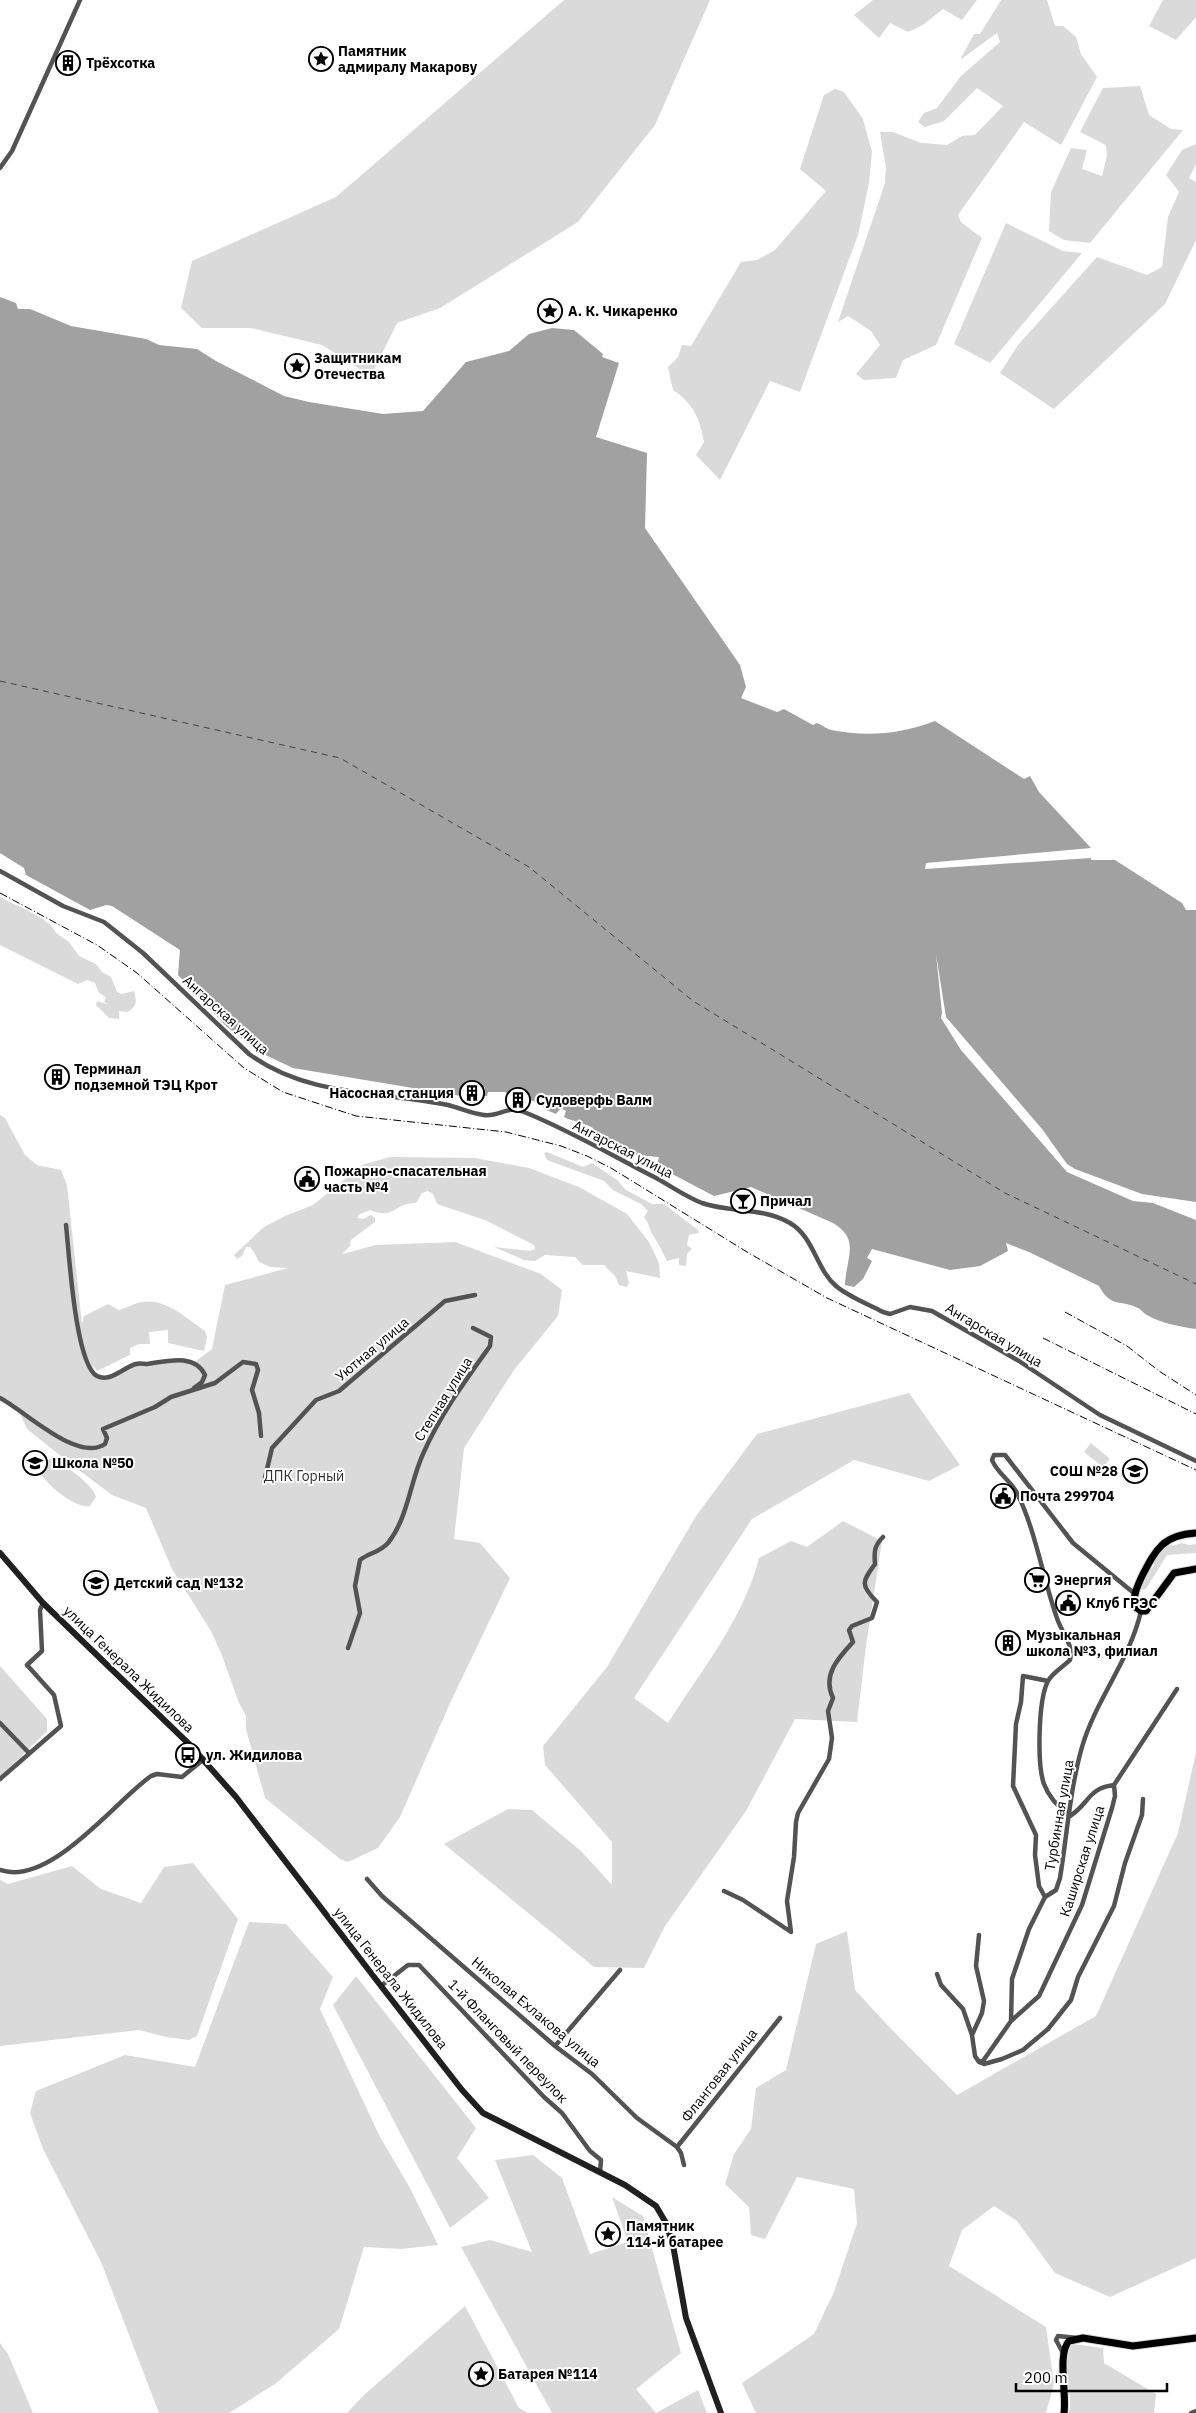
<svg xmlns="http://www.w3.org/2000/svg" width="1196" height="2413" font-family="'IBM Plex Sans',sans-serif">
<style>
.green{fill:#dadada}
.water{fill:#a1a1a1}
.pier{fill:#fff}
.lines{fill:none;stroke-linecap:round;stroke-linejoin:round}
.ferry{stroke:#424242;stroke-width:1;stroke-dasharray:6 5;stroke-linecap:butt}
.primary-casing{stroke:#dbdbdb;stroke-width:9}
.minor{stroke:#535353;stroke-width:4.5}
.secondary{stroke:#202020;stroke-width:6}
.primary{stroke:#000;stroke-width:7}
.rail{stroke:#000;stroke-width:1;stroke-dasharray:8 2.5 1 2.5;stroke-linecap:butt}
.labels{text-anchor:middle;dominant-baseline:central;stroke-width:4;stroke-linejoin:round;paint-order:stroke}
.poi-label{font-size:14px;font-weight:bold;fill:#000;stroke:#fff;text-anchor:start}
.street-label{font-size:14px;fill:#000;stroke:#fff}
.park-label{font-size:14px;fill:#313131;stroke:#fff}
</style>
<rect width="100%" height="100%" fill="#fff"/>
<!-- green -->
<path class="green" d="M 564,0 L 710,0 L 655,125 L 578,222 L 440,308 L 397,323 L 371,376 L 322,345 L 251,328 L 202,328 L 181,308 L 192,261 L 336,197 Z
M 873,0 L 977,0 L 962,20 L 943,9 L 923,25 L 908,32 L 890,23 L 879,38 L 854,15 Z
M 1001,0 L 1047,0 L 1055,26 L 1063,26 L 1076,37 L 1081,54 L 1097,77 L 1061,145 L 1024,122 L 958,215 L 961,222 L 982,238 L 936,345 L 903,360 L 896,378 L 864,380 L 856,374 L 880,345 L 871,331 L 848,316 L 838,322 L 885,183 L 886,168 L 880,132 L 893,132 L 921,143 L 947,145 L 962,136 L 975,135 L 1003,106 L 977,88 L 944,121 L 925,127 L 918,122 L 924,113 L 937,108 L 961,76 L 1000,42 L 997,33 L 960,60 L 974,34 L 980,34 Z
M 1163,0 L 1196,0 L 1196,17 L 1176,40 L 1149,26 Z
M 1140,86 L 1149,115 L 1171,129 L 1183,130 L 1090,243 L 1064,240 L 1049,231 L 1051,192 L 1071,148 L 1087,150 L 1082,169 L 1102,176 L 1107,156 L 1106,145 L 1080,132 L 1103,88 Z
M 835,89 L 844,92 L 863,119 L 872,152 L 869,183 L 858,235 L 800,392 L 770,381 L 720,480 L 696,455 L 704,442 C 700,419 693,403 673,390 L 668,367 L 678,357 L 682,345 L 691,346 L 741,262 L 757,260 L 775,250 L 826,191 L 800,169 L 824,95 Z
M 1196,144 L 1196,164 L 1189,178 L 1196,182 L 1196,240 L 1165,304 L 1054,409 L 1000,373 L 1018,345 L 1097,257 L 1147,275 L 1162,267 L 1168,217 L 1179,192 L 1166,175 L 1182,150 Z
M 1006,223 L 1063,251 L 1082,253 L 990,363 L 954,344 Z
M 0,897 C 14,905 51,918 56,933 L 69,942 L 79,956 L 96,964 L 102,972 L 111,977 L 117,992 L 122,994 L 134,991 C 137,1002 137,1005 128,1012 L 119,1011 L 119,1019 L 109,1018 L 96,1005 L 97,1001 L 110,1005 L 104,1002 L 106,997 L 99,993 L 95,983 L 87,980 L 78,984 L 0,945 Z
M 0,1115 L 5,1118 L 25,1155 L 37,1165 L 61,1170 L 67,1185 L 82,1324 L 84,1316 L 108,1304 L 119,1310 C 127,1308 134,1303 142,1302 C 166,1298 186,1318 205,1331 L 207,1337 L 204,1351 L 168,1343 L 168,1330 L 149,1332 L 150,1344 L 139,1344 L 130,1348 L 130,1355 L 97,1371 L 92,1364 L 96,1374 C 111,1381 130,1367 145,1363 C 162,1359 179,1359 196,1361 L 212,1349 L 225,1285 L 288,1268 L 270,1267 L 259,1262 L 254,1252 L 250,1247 L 246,1247 L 242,1256 L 237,1259 L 234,1255 L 264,1227 L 285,1216 L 313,1205 L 362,1165 L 390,1157 L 475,1158 L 529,1168 L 579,1187 L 627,1214 L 649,1242 L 659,1263 L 660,1278 L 626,1271 L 629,1283 L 627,1287 L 619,1285 L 615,1276 L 604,1265 L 583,1265 L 575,1257 L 545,1255 L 535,1261 L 524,1260 L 494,1247 L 530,1251 L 535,1249 L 534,1245 L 485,1220 L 437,1204 L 433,1194 L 428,1191 L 422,1193 L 416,1203 C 393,1203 396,1220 370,1210 L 358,1215 L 358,1218 L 363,1219 L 371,1215 L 375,1218 L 375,1222 L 351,1240 L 350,1246 L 342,1254 L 376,1245 L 455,1242 L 541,1274 L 562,1290 L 558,1316 L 514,1370 L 464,1448 L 454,1539 L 480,1543 L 510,1578 L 451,1701 L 400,1817 L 378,1848 L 348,1862 L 340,1859 L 265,1798 L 246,1729 L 246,1716 L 239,1703 L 221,1653 L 211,1631 L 172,1569 L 146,1508 L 112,1495 L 67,1461 L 27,1429 L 16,1405 L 0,1396 Z
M 547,1152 L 583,1167 L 592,1163 L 617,1180 L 626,1190 L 652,1204 L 664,1204 L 698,1230 L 699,1233 L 689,1235 L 687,1245 L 692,1249 L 687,1254 L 686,1266 L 679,1265 L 679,1258 L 667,1261 C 663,1252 658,1244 653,1235 C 649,1229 650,1225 644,1217 L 648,1211 L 641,1204 L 613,1190 L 604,1181 L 547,1160 L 544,1153 Z
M 909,1393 L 960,1465 L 929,1481 L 854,1460 L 752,1519 L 634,1698 L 668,1723 C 701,1671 744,1618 759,1558 L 791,1541 L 807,1547 L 843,1521 L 882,1541 L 866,1646 L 857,1722 L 795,1719 L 746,1811 L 665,1926 L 644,1968 L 594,1967 L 444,1844 L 508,1809 L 532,1810 L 582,1852 L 612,1885 L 612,1842 L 545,1765 L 543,1746 L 607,1667 L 696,1516 L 757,1434 Z
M 1091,1443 L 1110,1459 L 1103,1467 L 1084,1452 Z
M 50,1459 C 62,1462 94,1485 96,1497 L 90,1506 C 77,1510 40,1481 39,1468 L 41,1463 Z
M 1181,1543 L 1189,1545 L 1196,1544 L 1196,1553 L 1167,1555 L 1146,1589 L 1142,1590 L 1139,1588 L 1144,1575 L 1154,1566 L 1153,1556 L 1167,1544 L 1173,1546 Z
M 0,1666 L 47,1719 L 47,1731 L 0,1777 Z
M 1196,1752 L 1196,2258 L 1110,2297 L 1055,2273 L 1017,2221 L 994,2206 L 962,2230 L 949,2266 L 1046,2327 L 1054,2384 L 1046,2413 L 756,2413 L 742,2383 L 814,2334 L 834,2292 L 857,2223 L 854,2189 L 797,2177 L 765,2239 L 751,2235 L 749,2207 L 725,2184 L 734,2154 L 751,2129 L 756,2088 L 786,2070 L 816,1944 L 847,1931 L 855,1990 L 894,2032 L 957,2095 L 1096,2016 L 1178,1833 Z
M 193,1863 L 238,1919 L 197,2036 L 189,2040 L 166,2037 L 139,2030 L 0,2046 L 0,1880 L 8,1884 L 72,1866 L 101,1889 L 141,1903 L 164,1867 Z
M 249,1922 L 286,1924 L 333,1977 L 320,2009 L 380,2137 L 410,2188 L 438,2245 L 401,2249 L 364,2247 L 339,2329 L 275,2384 L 229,2413 L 159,2413 L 101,2262 L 43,2149 L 30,2113 L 36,2091 L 125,2055 L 195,2067 Z
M 356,1976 L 476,2128 L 457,2158 L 489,2198 L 450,2228 L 333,2005 Z
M 533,2155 L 562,2178 L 590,2254 L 628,2242 L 612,2197 L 643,2216 L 681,2353 L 636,2389 L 656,2413 L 552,2413 L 461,2247 L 490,2240 L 532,2252 L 495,2160 Z
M 465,2306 L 519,2408 L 528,2413 L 347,2413 L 363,2396 Z
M 0,2343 L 8,2354 L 33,2413 L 0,2413 Z
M 1073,2344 L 1103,2348 L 1104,2363 L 1156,2394 L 1154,2413 L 1069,2413 C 1075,2391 1054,2362 1073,2344 Z
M 698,2390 L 707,2413 L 656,2413 Z"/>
<!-- water -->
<path class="water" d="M 0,297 L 16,303 L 18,309 L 30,309 L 71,326 L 146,339 L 159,345 L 197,349 L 216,361 L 284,396 L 309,402 L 383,414 L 423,411 L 466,362 L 509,351 L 529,334 L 552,328 L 574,330 L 603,354 L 602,357 L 619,363 L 596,437 L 647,453 L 645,528 L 740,665 L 746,687 L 741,698 L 777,712 L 784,709 L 813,725 L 817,723 C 822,725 825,728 831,730 C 867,737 901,734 935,721 L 1024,779 L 1030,776 L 1039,792 L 1091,848 L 1091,860 L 1115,860 L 1182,903 L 1186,910 L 1196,910 L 1196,1202 L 1142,1194 L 1075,1169 L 1067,1164 L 1042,1129 L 946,1017 L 936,954 L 942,1013 L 941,1018 L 961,1050 L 1067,1172 L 1133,1201 L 1153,1203 L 1196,1220 L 1196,1329 C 1181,1327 1160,1323 1147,1315 C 1143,1313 1141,1309 1138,1308 C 1119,1299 1111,1308 1099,1286 L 1029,1252 L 1006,1243 L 1008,1251 L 980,1266 L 950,1270 L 872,1249 L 867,1258 L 872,1261 L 863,1279 L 854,1287 L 845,1285 C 846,1257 861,1240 833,1223 L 751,1187 L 714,1196 L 657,1166 L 659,1157 L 636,1155 L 595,1133 L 593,1128 C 583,1122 574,1122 564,1117 L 566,1111 L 561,1108 L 556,1114 L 544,1109 L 543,1104 L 504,1092 L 488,1092 L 487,1096 L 484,1096 L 485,1087 L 463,1085 L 461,1096 L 293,1068 L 259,1052 L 226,1026 L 178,975 L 180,950 L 112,906 L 106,905 L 90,910 L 26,875 L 24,868 L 0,853 Z"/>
<!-- pier -->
<path class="pier" d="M 1091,848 L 1091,858 L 925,869 L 926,863 Z"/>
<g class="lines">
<!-- ferry -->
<path class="ferry" d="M 0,681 L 340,758 L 529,867 L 693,1001 L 796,1064 L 1005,1193 L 1196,1284"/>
<defs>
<path id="primary" d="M 1196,1533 C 1163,1535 1156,1549 1142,1576 C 1138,1585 1133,1595 1134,1606 L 1141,1611 L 1146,1611 L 1174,1573 L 1196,1569
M 1064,2413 C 1067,2395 1057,2354 1069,2341 L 1083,2338 L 1133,2346 L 1196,2338"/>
</defs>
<!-- primary casing -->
<use href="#primary" class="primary-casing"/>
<!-- minor -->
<path class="minor" d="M 0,168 L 12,151 L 80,0
M 0,871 L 63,906 L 104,922 L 143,953 L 249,1054 C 307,1097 380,1091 448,1105 C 460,1108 472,1114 484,1115 C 500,1117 507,1105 524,1112 C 569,1130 613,1156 656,1178 C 671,1186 686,1197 702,1203 C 731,1213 763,1207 790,1223 C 814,1237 816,1269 836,1286 C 849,1297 868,1304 883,1312 L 890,1314 L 910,1307 L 932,1311 L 1019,1361 L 1100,1415 L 1196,1461
M 66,1225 C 69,1251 75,1364 97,1376 C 110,1383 124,1367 136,1364 C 139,1363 144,1364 147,1364 C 167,1361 195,1353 205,1375 L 202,1382 L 194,1388
M 0,1398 C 24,1410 77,1463 105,1444 L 107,1438 L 103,1429 L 155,1407 L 171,1397 L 215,1383 L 243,1362 L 256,1364 L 258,1370 L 252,1390 L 259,1413 L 261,1436
M 264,1482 L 272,1448 L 316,1400 L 339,1391 L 445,1301 L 475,1295
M 348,1648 L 360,1613 L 355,1586 L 360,1560 C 370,1552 379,1553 388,1543 C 408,1518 410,1482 423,1454 C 440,1415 465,1381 490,1346 L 491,1337 L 473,1328
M 0,1723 L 29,1753
M 0,1779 L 61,1726 L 54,1695 L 27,1665 L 42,1651 L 40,1610 L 43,1603
M 1070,1816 C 1058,1807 1049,1798 1044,1784 C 1037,1765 1038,1700 1048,1681 C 1052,1673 1064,1666 1070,1660 C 1074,1646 1063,1634 1058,1621 C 1043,1580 1036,1531 1017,1493 C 1011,1481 997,1473 992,1460 L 994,1455 L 1005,1455 L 1073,1543 L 1135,1594
M 1070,1816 C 1089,1804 1088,1788 1114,1785
M 0,1870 C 50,1887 114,1802 151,1776 L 157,1774 L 182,1777 L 204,1759
M 367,1879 L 382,1896 L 555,2046 L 592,2074 L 637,2118 L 677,2147 L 681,2153 L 684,2165
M 724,1891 L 743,1900 L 791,1932 L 787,1901 L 794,1857 L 796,1822 L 798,1813 L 829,1759 L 832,1738 L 828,1711 L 833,1698 C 822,1675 838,1658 853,1642 L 849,1630 L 852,1626 L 872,1618 L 877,1602 C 859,1584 863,1581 875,1564 C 874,1552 874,1546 883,1537
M 1045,1897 L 1039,1886 L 1035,1855 L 1036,1835 L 1013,1786 L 1016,1724 L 1021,1702 L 1023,1676 L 1048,1681
M 979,1935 L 976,1966 L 984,2001 L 982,2013 L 972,2035 L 975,2056 L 979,2062 L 983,2061 L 1011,2021 L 1039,1996 L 1082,1905 L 1112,1808 L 1115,1796 L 1114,1785 L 1177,1689
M 937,1974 L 941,1985 L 963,2009 L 972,2035
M 381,1986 L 408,1965 L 419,1965 L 544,2097 L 562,2113 L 590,2151 L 601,2160 L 600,2172
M 1011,2021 L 1012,1979 L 1029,1929 L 1045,1897 L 1056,1890 L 1060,1878 C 1067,1835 1070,1789 1082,1747 C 1096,1699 1130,1660 1141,1611
M 555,2046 L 620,1970
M 979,2062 L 984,2064 L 1002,2059 L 1023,2050 L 1048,2029 L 1071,2000 L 1078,1977 L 1114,1906 L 1125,1863 L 1142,1815 L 1143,1799
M 677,2147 L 780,2018
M 1063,2353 L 1056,2340 L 1058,2336 L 1077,2338
M 1191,2413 L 1196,2411"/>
<!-- secondary -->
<path class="secondary" d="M 0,1553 L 43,1603 L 190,1745 L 236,1797 L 381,1986 L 462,2090 L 483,2113 L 625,2185 L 656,2206 L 666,2223 L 673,2245 L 686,2318 L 721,2413"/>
<!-- primary -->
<use href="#primary" class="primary"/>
<!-- rail -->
<path class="rail" d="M 0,893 L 97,945 L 137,973 L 244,1068 L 283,1092 L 356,1116 L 506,1132 L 561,1146 L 587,1156 L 611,1168 L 747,1252 L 827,1298 L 1196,1470
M 1065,1312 L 1127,1346 L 1159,1371 L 1196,1395
M 1043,1338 L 1196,1414"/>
</g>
<!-- icons -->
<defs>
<symbol id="sight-ring" viewBox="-11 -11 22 22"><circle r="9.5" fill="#fff" stroke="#000" stroke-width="1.5"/><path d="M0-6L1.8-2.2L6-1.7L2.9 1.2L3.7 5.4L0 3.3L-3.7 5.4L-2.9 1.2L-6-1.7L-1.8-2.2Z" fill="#000"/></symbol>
<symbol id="building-ring" viewBox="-11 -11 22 22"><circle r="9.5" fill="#fff" stroke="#000" stroke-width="1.5"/><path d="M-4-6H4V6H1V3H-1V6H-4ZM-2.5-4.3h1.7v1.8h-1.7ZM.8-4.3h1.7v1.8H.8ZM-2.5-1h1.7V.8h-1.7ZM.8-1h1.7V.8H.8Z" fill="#000"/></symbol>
<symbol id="civic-ring" viewBox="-11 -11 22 22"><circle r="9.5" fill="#fff" stroke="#000" stroke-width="1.5"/><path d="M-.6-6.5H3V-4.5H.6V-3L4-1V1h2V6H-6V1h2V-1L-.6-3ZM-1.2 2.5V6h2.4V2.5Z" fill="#000"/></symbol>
<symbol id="bar-ring" viewBox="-11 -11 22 22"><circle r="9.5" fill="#fff" stroke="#000" stroke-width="1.5"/><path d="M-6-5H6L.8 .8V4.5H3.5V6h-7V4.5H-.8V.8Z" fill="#000"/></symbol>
<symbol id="school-ring" viewBox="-11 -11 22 22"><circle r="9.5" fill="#fff" stroke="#000" stroke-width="1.5"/><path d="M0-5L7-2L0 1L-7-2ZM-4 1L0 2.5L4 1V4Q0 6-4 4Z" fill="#000"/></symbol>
<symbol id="supermarket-ring" viewBox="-11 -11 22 22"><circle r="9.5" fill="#fff" stroke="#000" stroke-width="1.5"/><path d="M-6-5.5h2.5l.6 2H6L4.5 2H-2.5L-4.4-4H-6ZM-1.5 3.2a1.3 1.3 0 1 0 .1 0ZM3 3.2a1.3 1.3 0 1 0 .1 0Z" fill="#000"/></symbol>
<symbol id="bus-ring" viewBox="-11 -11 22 22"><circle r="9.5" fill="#fff" stroke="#000" stroke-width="1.5"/><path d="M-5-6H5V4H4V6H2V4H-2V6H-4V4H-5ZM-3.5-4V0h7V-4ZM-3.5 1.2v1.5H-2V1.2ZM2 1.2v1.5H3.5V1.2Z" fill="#000"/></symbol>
</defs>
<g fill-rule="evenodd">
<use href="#sight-ring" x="307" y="45" width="28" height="28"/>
<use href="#building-ring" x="54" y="49" width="28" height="28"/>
<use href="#sight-ring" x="536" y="297" width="28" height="28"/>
<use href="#sight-ring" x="283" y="352" width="28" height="28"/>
<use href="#building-ring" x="43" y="1063" width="28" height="28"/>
<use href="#building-ring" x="458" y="1079" width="28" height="28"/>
<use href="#building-ring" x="504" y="1086" width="28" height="28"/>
<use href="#civic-ring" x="293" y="1165" width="28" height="28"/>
<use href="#bar-ring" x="729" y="1187" width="28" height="28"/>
<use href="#school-ring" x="21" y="1449" width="28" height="28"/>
<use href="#school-ring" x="1121" y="1457" width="28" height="28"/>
<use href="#civic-ring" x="989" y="1482" width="28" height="28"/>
<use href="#supermarket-ring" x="1023" y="1566" width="28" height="28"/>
<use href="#school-ring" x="82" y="1569" width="28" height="28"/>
<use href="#civic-ring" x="1054" y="1589" width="28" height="28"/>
<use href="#building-ring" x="994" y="1629" width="28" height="28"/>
<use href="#bus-ring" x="174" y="1741" width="28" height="28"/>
<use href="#sight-ring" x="594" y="2220" width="28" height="28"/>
<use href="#sight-ring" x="467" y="2360" width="28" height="28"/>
</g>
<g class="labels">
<!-- poi labels -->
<g class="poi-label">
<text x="338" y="51">Памятник<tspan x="338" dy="16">адмиралу Макарову</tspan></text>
<text x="86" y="63">Трёхсотка</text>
<text x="568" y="311">А. К. Чикаренко</text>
<text x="314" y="358">Защитникам<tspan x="314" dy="16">Отечества</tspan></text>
<text x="74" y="1069">Терминал<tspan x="74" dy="16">подземной ТЭЦ Крот</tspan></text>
<text x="454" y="1093" text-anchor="end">Насосная станция</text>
<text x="536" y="1100">Судоверфь Валм</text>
<text x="324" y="1171">Пожарно-спасательная<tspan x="324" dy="16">часть №4</tspan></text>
<text x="760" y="1201">Причал</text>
<text x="52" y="1463">Школа №50</text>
<text x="1118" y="1471" text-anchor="end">СОШ №28</text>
<text x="1020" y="1496">Почта 299704</text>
<text x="1054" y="1580">Энергия</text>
<text x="114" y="1583">Детский сад №132</text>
<text x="1086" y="1603">Клуб ГРЭС</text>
<text x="1026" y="1635">Музыкальная<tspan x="1026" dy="16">школа №3, филиал</tspan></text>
<text x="206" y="1755">ул. Жидилова</text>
<text x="626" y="2226">Памятник<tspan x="626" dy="16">114-й батарее</tspan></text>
<text x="498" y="2374">Батарея №114</text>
</g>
<!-- street labels -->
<g class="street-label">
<text transform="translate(226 1015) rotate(42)">Ангарская улица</text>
<text transform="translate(623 1149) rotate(27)">Ангарская улица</text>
<text transform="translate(994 1335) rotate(31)">Ангарская улица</text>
<text transform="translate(372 1349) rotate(-40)">Уютная улица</text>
<text transform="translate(443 1399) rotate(-58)">Степная улица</text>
<text transform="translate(129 1669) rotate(44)">улица Генерала Жидилова</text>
<text transform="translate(1059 1815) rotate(-80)">Турбинная улица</text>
<text transform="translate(1082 1861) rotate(-72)">Каширская улица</text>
<text transform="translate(391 1978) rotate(52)">улица Генерала Жидилова</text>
<text transform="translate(536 2012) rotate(40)">Николая Ехлакова улица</text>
<text transform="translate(508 2041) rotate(46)">1-й Фланговый переулок</text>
<text transform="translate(719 2075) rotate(-52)">Фланговая улица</text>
</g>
<!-- park labels -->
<g class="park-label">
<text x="304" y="1476">ДПК Горный</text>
</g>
</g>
<!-- scale -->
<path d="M1016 2383v8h151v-8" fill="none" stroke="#000000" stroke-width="2.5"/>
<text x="1024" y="2383" font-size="15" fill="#000000" stroke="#ffffff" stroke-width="4" paint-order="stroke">200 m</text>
</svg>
